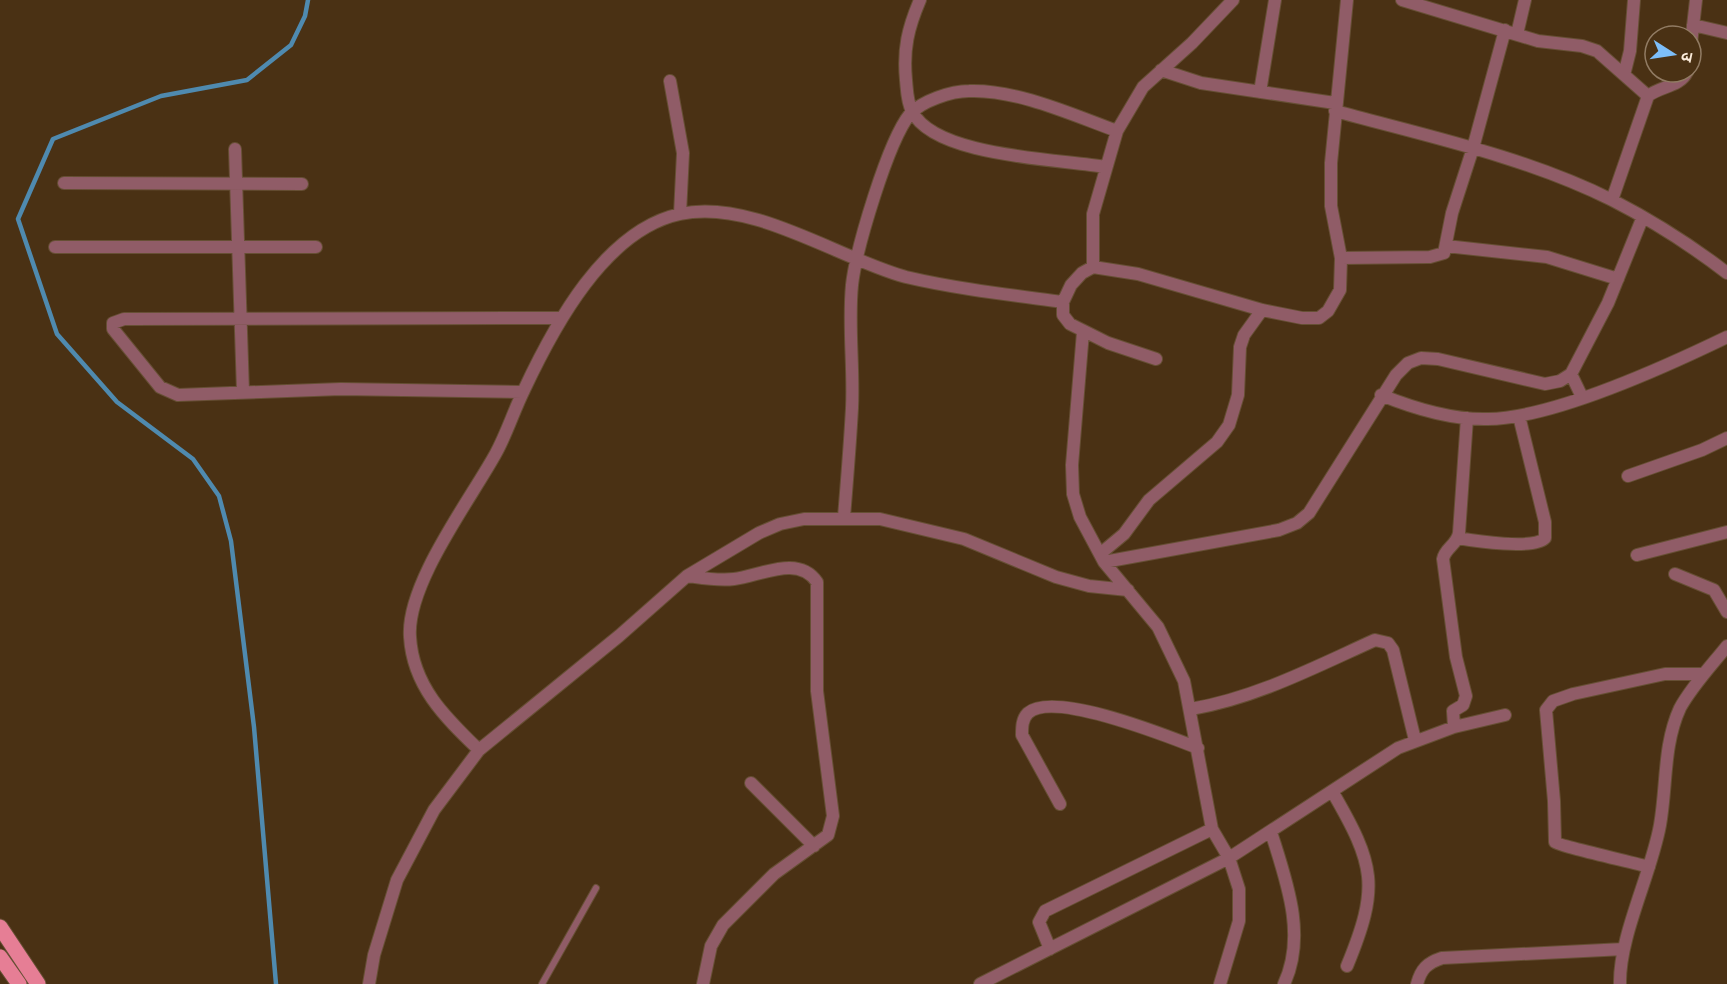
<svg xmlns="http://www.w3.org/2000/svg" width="1727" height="984" font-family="'Public Sans','Noto Sans Devanagari',sans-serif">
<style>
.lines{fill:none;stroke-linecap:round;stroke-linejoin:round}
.stream{stroke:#4f8aaf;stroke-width:4.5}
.service-casing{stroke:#664f34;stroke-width:8}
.minor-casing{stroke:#664f34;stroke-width:14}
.primary-casing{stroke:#664f34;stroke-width:17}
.service{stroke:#905c67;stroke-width:6}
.minor{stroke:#905c67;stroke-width:12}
.primary{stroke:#e67e95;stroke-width:15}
</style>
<rect width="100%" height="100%" fill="#4a3114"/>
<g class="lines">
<!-- stream -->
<path class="stream" d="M 276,984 L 254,727 L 231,541 L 219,496 L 193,459 L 117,402 L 57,334 L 18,219 L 53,139 L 161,96 L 247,80 L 291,45 L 305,16 L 308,0"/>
<defs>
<path id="service" d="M 542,984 L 596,888"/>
<path id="minor" d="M 920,0 C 908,28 903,49 906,80 C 907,90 907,102 912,111 C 934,157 1059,159 1105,167
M 1402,0 L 1538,41 L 1582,46 L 1597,51 L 1648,96
M 1693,25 L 1727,33
M 1517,34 L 1525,0
M 1691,44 L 1696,0
M 1161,70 L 1201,83 L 1335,103
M 1624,75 L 1630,51 L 1634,0
M 670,81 L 683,153 L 680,214
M 1260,92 L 1275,0
M 1335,111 C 1427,136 1526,157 1612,200 C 1651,220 1692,246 1727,273
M 235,149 L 243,392
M 64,183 L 302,184
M 1612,200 L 1648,96 C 1660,86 1680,87 1687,72
M 1446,246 L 1547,257 L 1618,279
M 55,247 L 316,247
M 1341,258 L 1430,257 L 1444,253 L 1452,213 L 1473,148 L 1505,30
M 1093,267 L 1093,214 L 1117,131 L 1143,87 L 1192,43 L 1233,0
M 1083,332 L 1072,465 L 1073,494 L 1080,517 L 1104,562 L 1158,627 L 1184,681 L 1212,829 L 1229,858 L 1239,889 L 1239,921 L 1220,984
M 1156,359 L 1108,343 L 1070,324 L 1063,315 L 1063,302 L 1071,285 L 1082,273 L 1093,267 L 1138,274 L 1262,310 L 1302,318 L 1319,318 L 1328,311 L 1340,290 L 1341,258 L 1331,206 L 1331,163 L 1347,0
M 1571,374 L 1582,397
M 522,392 L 341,389 L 178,395 L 160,387 L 113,329 L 113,323 L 124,319 L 562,318
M 1381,395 C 1413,408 1453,420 1488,419 C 1553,418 1667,366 1727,337
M 1628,476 L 1702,450 L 1727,438
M 844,517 C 847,481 850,445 852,408 C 854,368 848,325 852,285 C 856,249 888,141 910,114 C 922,101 951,91 969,91 C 1016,89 1073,115 1117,131
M 1458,538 C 1475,541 1534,550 1545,538 L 1545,522 L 1519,416
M 1100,554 L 1124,534 L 1149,500 L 1217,442 L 1229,425 L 1238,395 L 1240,347 L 1244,335 L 1262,310
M 1637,555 L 1727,532
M 1104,562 L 1279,530 L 1297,523 L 1309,513 L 1396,375 L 1408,363 L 1421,358 L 1438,359 L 1545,384 L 1560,381 L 1571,374 L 1608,303 L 1642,219
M 1675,574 L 1714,590 L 1727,612
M 687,576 C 702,578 718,581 734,579 C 760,576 798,554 817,582 L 817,691 L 833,816 L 828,835 L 774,874 L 723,925 L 711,946 L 703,984
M 1191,709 C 1256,698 1315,667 1375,640 L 1388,643 L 1393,650 L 1415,740
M 1454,727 L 1453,711 L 1463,705 L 1466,696 L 1456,657 L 1443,559 C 1445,548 1457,545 1459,533 L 1467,418
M 479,750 C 446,718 413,687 410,637 C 406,584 471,499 496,453 C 507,433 514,410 524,390 C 554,326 605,230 680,214 C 752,198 839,259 906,277 C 957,289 1011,295 1063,302
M 751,783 L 814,846
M 1332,791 C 1375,865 1380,886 1347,966
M 1060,804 L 1022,735 C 1022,727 1022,719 1028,713 C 1054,690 1169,737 1198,748
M 1271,832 C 1286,880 1307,935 1284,984
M 1649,867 C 1636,863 1559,846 1555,842 L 1554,801 L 1546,710 L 1553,701 L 1573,694 L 1665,674 L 1703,674
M 1050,949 L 1039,922 L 1045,911 L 1212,829
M 369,984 L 374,955 L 397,880 L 434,810 L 479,750 L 619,636 L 687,576 L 759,533 L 780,524 L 804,519 L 880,519 L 964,539 L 1056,577 L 1089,586 L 1128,590
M 980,984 L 1229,858 L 1398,748 L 1454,727 L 1505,715
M 1417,984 C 1421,969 1427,963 1442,958 L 1624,949
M 1620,984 C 1619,936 1651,875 1660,825 C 1667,786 1663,745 1680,708 C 1692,686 1711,666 1727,646"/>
<path id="primary" d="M 0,927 L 38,984
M 0,957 L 19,984"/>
</defs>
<!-- service casing -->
<use href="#service" class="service-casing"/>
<!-- minor casing -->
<use href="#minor" class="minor-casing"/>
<!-- primary casing -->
<use href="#primary" class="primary-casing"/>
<!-- service -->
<use href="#service" class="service"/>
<!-- minor -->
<use href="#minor" class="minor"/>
<!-- primary -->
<use href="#primary" class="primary"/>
</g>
<!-- north arrow -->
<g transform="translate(1673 54) rotate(102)"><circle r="28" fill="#4a3114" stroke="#917b63" stroke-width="1.5"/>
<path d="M0-4.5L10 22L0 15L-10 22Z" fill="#7dbef9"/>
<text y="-9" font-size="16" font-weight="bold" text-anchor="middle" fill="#fbebda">उ</text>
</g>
</svg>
